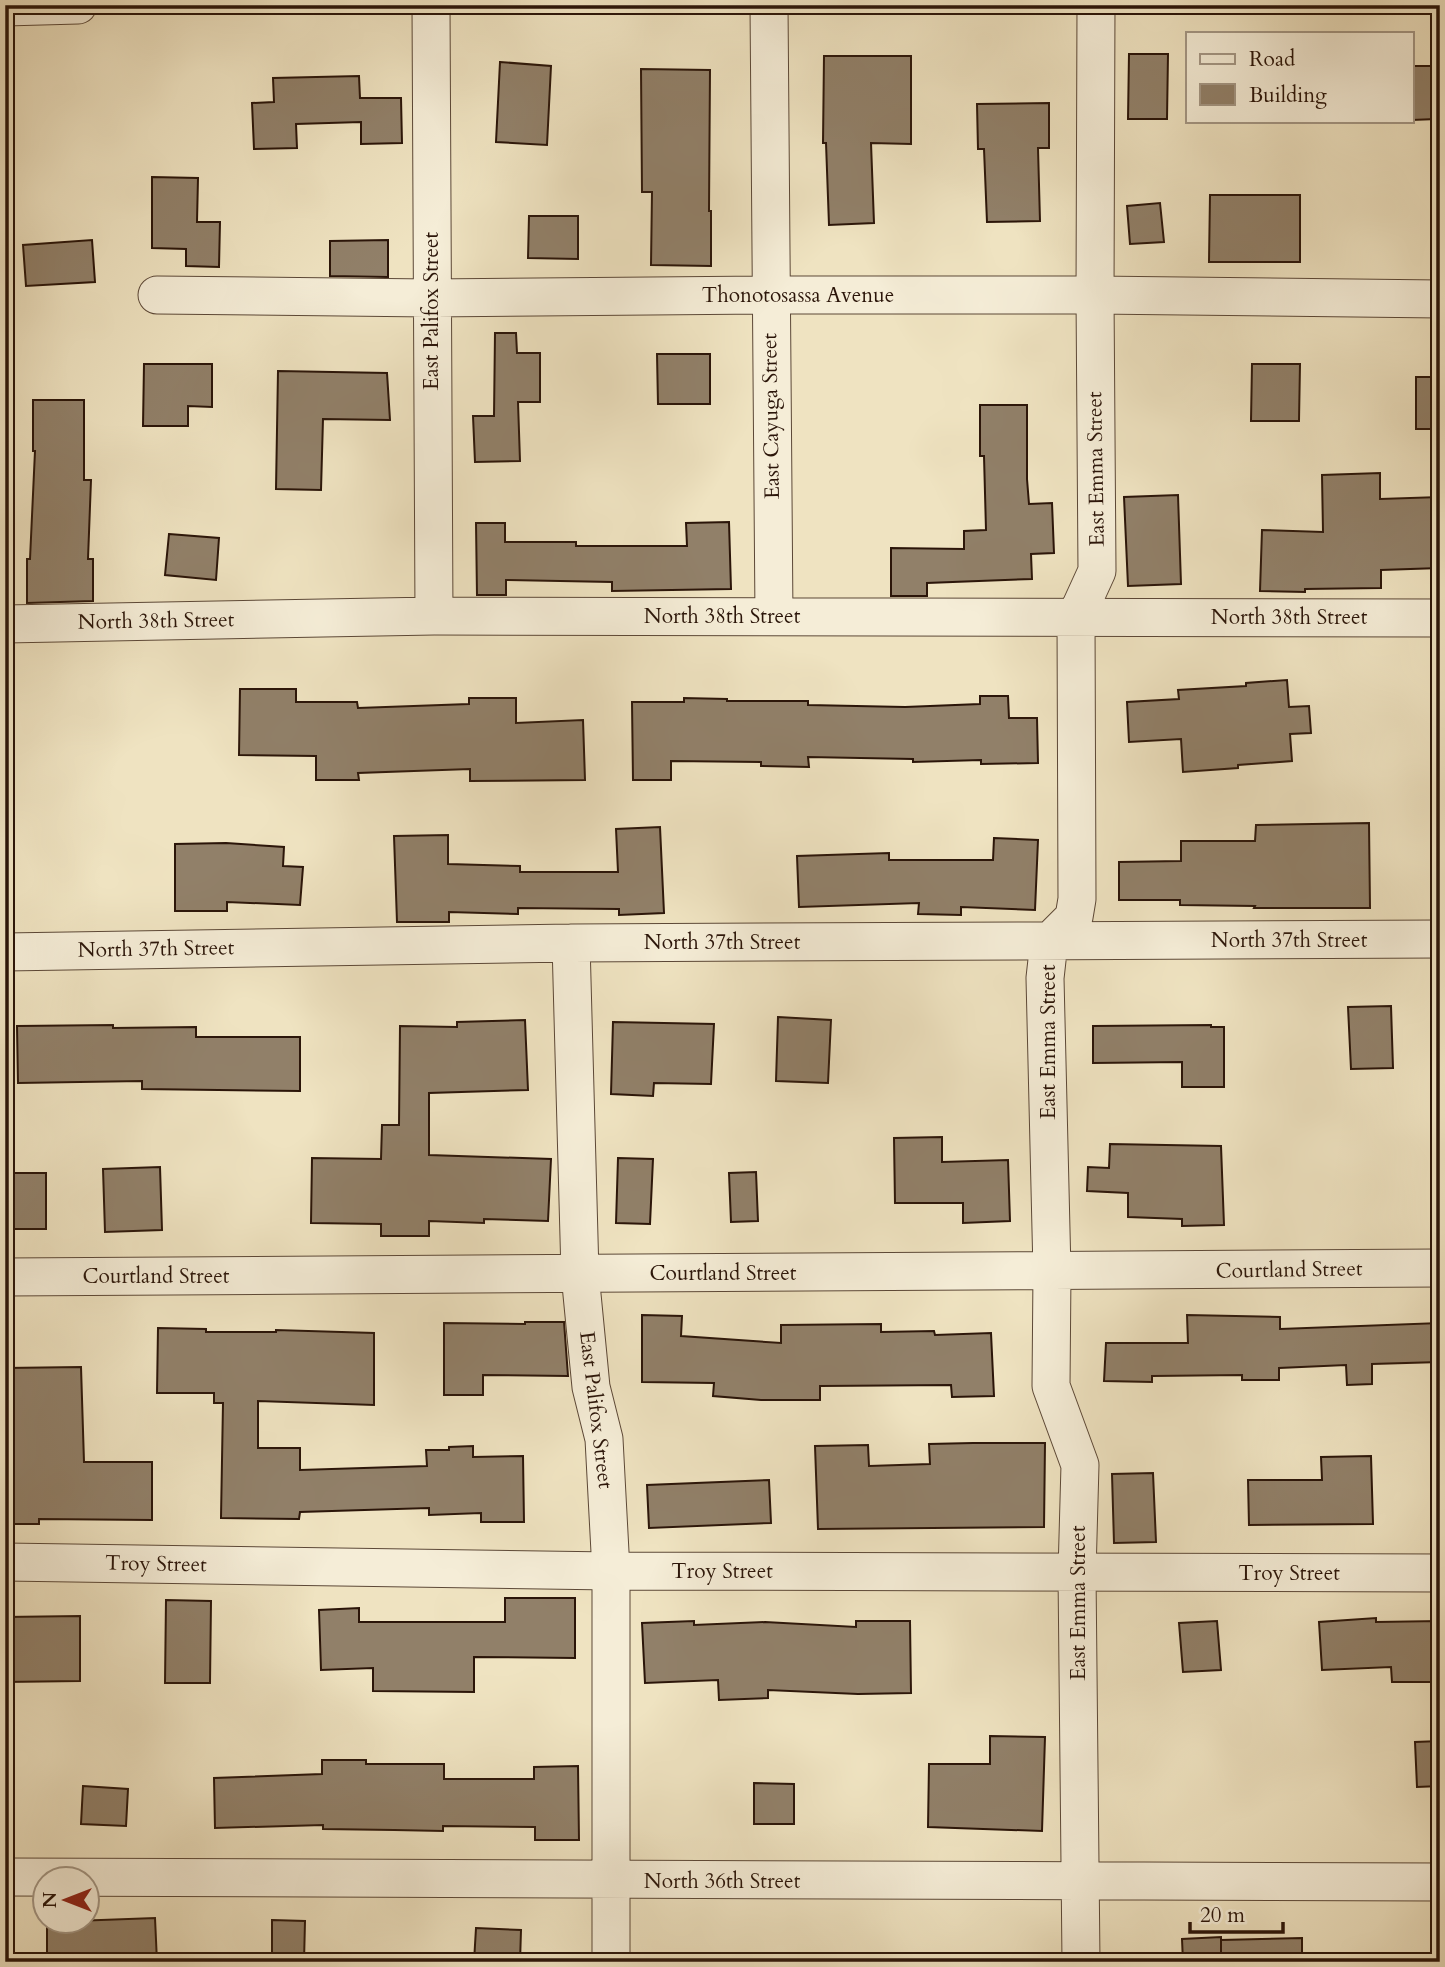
<svg xmlns="http://www.w3.org/2000/svg" width="1445" height="1967" font-family="Cardo,serif">
<style>
.building{fill:#918069;stroke:#2b1509;stroke-width:2}
.lines{fill:none;stroke-linecap:round;stroke-linejoin:round}
.street-casing{stroke:#5c4837;stroke-width:39}
.street{stroke:#f5edd7;stroke-width:37}
.labels{text-anchor:middle;dominant-baseline:central;stroke-width:5;stroke-linejoin:round;paint-order:stroke}
.street-label{font-size:21px;fill:#2b1509;stroke:#f5edd7}
</style>
<rect width="100%" height="100%" fill="#efe3c1"/>
<filter id="stains"><feTurbulence type="fractalNoise" baseFrequency=".00286" numOctaves="4"/><feColorMatrix values="0 0 0 0 .2 0 0 0 0 .09 0 0 0 0 .02 0 0 0 .5 -.17"/></filter>
<radialGradient id="worn" r=".72"><stop offset=".6" stop-color="#630" stop-opacity="0"/><stop offset="1" stop-color="#630" stop-opacity=".3"/></radialGradient>
<!-- building -->
<path class="building" d="M 1129,54 L 1168,54 L 1167,119 L 1128,119 Z
M 824,56 L 911,56 L 911,144 L 871,143 L 874,223 L 829,225 L 826,143 L 823,143 Z
M 500,62 L 551,66 L 547,145 L 496,142 Z
M 1412,66 L 1436,66 L 1436,119 L 1412,120 Z
M 641,69 L 710,70 L 709,211 L 711,211 L 711,266 L 651,265 L 652,192 L 642,192 Z
M 359,76 L 360,98 L 401,98 L 402,143 L 361,144 L 361,122 L 296,124 L 297,148 L 254,149 L 252,103 L 274,102 L 273,78 Z
M 1049,103 L 1049,148 L 1038,148 L 1040,221 L 987,222 L 984,149 L 978,149 L 977,104 Z
M 152,177 L 198,178 L 197,222 L 220,222 L 219,267 L 186,266 L 186,249 L 152,248 Z
M 1210,195 L 1300,195 L 1300,262 L 1209,262 Z
M 1160,203 L 1164,242 L 1130,244 L 1127,206 Z
M 529,216 L 578,216 L 578,259 L 528,258 Z
M 92,240 L 95,282 L 26,286 L 23,245 Z
M 388,240 L 388,277 L 330,276 L 330,241 Z
M 495,333 L 516,333 L 517,353 L 540,353 L 540,402 L 518,402 L 520,461 L 475,462 L 473,416 L 494,416 Z
M 657,354 L 710,354 L 710,404 L 658,404 Z
M 144,364 L 212,364 L 212,407 L 188,406 L 188,426 L 143,426 Z
M 1252,364 L 1300,364 L 1299,421 L 1251,421 Z
M 278,371 L 387,373 L 390,420 L 323,419 L 321,490 L 276,489 Z
M 1416,377 L 1440,377 L 1440,429 L 1416,429 Z
M 33,400 L 84,400 L 84,480 L 91,480 L 88,559 L 93,559 L 93,601 L 27,603 L 27,559 L 30,559 L 35,451 L 33,451 Z
M 980,405 L 1027,405 L 1027,479 L 1029,504 L 1052,503 L 1054,553 L 1031,554 L 1032,579 L 927,583 L 927,596 L 891,596 L 891,548 L 964,549 L 964,531 L 986,530 L 984,456 L 980,456 Z
M 1380,473 L 1380,499 L 1440,497 L 1440,568 L 1381,570 L 1381,588 L 1305,589 L 1305,592 L 1260,591 L 1262,530 L 1323,532 L 1322,475 Z
M 1178,495 L 1181,584 L 1128,586 L 1124,497 Z
M 729,522 L 731,589 L 612,591 L 612,582 L 506,580 L 506,595 L 477,595 L 476,523 L 505,523 L 505,542 L 576,542 L 576,546 L 687,546 L 686,523 Z
M 169,534 L 219,538 L 216,580 L 165,575 Z
M 1287,680 L 1289,707 L 1309,706 L 1311,733 L 1290,734 L 1292,761 L 1238,765 L 1238,768 L 1183,772 L 1181,739 L 1129,742 L 1127,702 L 1179,699 L 1178,690 L 1246,686 L 1246,683 Z
M 240,689 L 296,689 L 296,702 L 357,702 L 358,708 L 469,704 L 469,698 L 516,698 L 516,723 L 583,720 L 585,780 L 470,781 L 470,769 L 358,773 L 359,780 L 316,780 L 316,756 L 239,755 Z
M 980,696 L 1008,696 L 1009,718 L 1037,718 L 1038,763 L 981,764 L 981,760 L 913,762 L 913,759 L 808,757 L 809,767 L 761,766 L 761,762 L 671,761 L 671,780 L 633,780 L 632,702 L 684,702 L 684,698 L 727,699 L 727,701 L 808,701 L 808,705 L 905,707 L 980,704 Z
M 1369,823 L 1370,908 L 1254,908 L 1255,906 L 1180,905 L 1180,900 L 1119,900 L 1119,862 L 1181,861 L 1181,841 L 1255,841 L 1256,825 Z
M 660,827 L 664,913 L 619,915 L 619,909 L 518,908 L 518,914 L 449,912 L 449,922 L 397,922 L 394,836 L 448,835 L 448,864 L 520,866 L 520,872 L 618,872 L 616,829 Z
M 994,838 L 1038,840 L 1035,910 L 961,907 L 961,915 L 918,914 L 919,903 L 799,907 L 797,856 L 889,853 L 889,860 L 993,860 Z
M 226,843 L 284,847 L 283,866 L 303,867 L 300,905 L 227,902 L 227,911 L 175,911 L 175,844 Z
M 1391,1006 L 1393,1068 L 1351,1069 L 1348,1007 Z
M 778,1017 L 831,1020 L 828,1083 L 776,1081 Z
M 525,1020 L 528,1090 L 429,1093 L 429,1155 L 551,1159 L 548,1221 L 484,1219 L 484,1223 L 429,1221 L 429,1236 L 381,1236 L 381,1224 L 311,1223 L 312,1158 L 381,1159 L 382,1125 L 399,1125 L 400,1026 L 457,1027 L 457,1022 Z
M 613,1022 L 714,1024 L 711,1084 L 654,1083 L 653,1096 L 611,1094 Z
M 113,1025 L 113,1028 L 196,1027 L 196,1037 L 300,1037 L 300,1091 L 142,1089 L 142,1081 L 18,1083 L 17,1026 Z
M 1211,1025 L 1211,1027 L 1224,1027 L 1224,1087 L 1182,1087 L 1182,1062 L 1093,1063 L 1093,1026 Z
M 942,1137 L 942,1162 L 1008,1160 L 1010,1221 L 963,1223 L 963,1203 L 895,1203 L 894,1138 Z
M 1110,1144 L 1221,1146 L 1224,1225 L 1182,1226 L 1182,1219 L 1128,1217 L 1128,1193 L 1087,1191 L 1088,1167 L 1109,1168 Z
M 618,1158 L 653,1159 L 650,1224 L 616,1223 Z
M 160,1167 L 162,1230 L 105,1232 L 103,1169 Z
M 756,1172 L 758,1221 L 731,1222 L 729,1173 Z
M 5,1173 L 46,1173 L 46,1229 L 5,1229 Z
M 642,1315 L 682,1316 L 681,1336 L 781,1343 L 781,1325 L 881,1324 L 881,1332 L 934,1331 L 935,1335 L 991,1333 L 994,1396 L 952,1397 L 951,1385 L 820,1386 L 820,1400 L 761,1400 L 713,1396 L 714,1383 L 642,1382 Z
M 1187,1315 L 1280,1317 L 1280,1329 L 1440,1323 L 1440,1362 L 1372,1364 L 1372,1384 L 1347,1385 L 1346,1365 L 1279,1368 L 1279,1380 L 1242,1380 L 1242,1375 L 1152,1376 L 1152,1382 L 1104,1381 L 1106,1343 L 1188,1343 Z
M 525,1322 L 564,1322 L 568,1376 L 483,1375 L 483,1395 L 444,1395 L 444,1323 L 525,1324 Z
M 158,1328 L 206,1329 L 206,1332 L 276,1332 L 276,1330 L 374,1333 L 374,1405 L 258,1401 L 258,1448 L 300,1448 L 300,1470 L 427,1466 L 426,1450 L 449,1450 L 449,1447 L 473,1446 L 473,1457 L 523,1456 L 524,1522 L 481,1522 L 481,1513 L 429,1515 L 429,1508 L 300,1512 L 299,1519 L 221,1518 L 223,1403 L 214,1403 L 214,1393 L 157,1393 Z
M 81,1367 L 84,1462 L 152,1462 L 152,1520 L 39,1519 L 39,1524 L 5,1524 L 5,1368 Z
M 973,1443 L 1045,1443 L 1044,1527 L 818,1529 L 815,1446 L 868,1445 L 869,1466 L 930,1464 L 929,1444 Z
M 1371,1456 L 1373,1524 L 1249,1525 L 1248,1480 L 1322,1480 L 1321,1457 Z
M 1153,1473 L 1156,1542 L 1114,1543 L 1112,1474 Z
M 769,1480 L 771,1523 L 649,1528 L 647,1485 Z
M 505,1598 L 575,1598 L 575,1658 L 474,1657 L 474,1692 L 373,1691 L 373,1668 L 321,1670 L 319,1610 L 359,1608 L 359,1622 L 505,1622 Z
M 166,1600 L 211,1601 L 210,1683 L 165,1683 Z
M 80,1616 L 80,1681 L 5,1682 L 5,1617 Z
M 1376,1618 L 1376,1622 L 1440,1621 L 1440,1682 L 1392,1682 L 1391,1667 L 1322,1670 L 1319,1622 Z
M 694,1621 L 694,1625 L 765,1622 L 856,1627 L 856,1621 L 910,1621 L 911,1693 L 858,1694 L 768,1690 L 768,1698 L 719,1700 L 718,1680 L 645,1683 L 642,1623 Z
M 1217,1621 L 1221,1670 L 1183,1672 L 1179,1623 Z
M 990,1736 L 1045,1737 L 1042,1831 L 928,1827 L 929,1764 L 990,1764 Z
M 1440,1741 L 1440,1786 L 1417,1787 L 1415,1742 Z
M 322,1760 L 366,1760 L 366,1764 L 444,1764 L 444,1779 L 534,1779 L 534,1767 L 578,1766 L 579,1840 L 535,1840 L 535,1827 L 443,1826 L 443,1831 L 394,1830 L 323,1829 L 323,1825 L 215,1828 L 214,1778 L 322,1774 Z
M 754,1783 L 794,1784 L 794,1824 L 754,1824 Z
M 83,1786 L 128,1789 L 126,1826 L 81,1824 Z
M 155,1918 L 157,1962 L 47,1962 L 47,1922 Z
M 272,1920 L 305,1921 L 304,1962 L 272,1962 Z
M 476,1928 L 521,1930 L 520,1962 L 474,1962 Z
M 1221,1937 L 1221,1962 L 1183,1962 L 1182,1939 Z
M 1302,1938 L 1302,1962 L 1221,1962 L 1221,1940 Z"/>
<g class="lines">
<defs>
<path id="street" d="M 431,5 L 434,616
M 769,5 L 774,617
M 5,7 L 78,5
M 157,295 L 430,298 L 770,295 L 1095,295 L 1440,299
M 5,624 L 434,616 L 1440,618
M 571,943 L 580,1274 L 591,1387 L 604,1439 L 611,1571 L 611,1962
M 5,952 L 571,943 L 1440,939
M 5,1277 L 1440,1268
M 5,1562 L 611,1571 L 1440,1573
M 5,1877 L 1440,1882
M 1081,1962 L 1077,1573 L 1080,1465 L 1051,1386 L 1052,1272 L 1045,978 L 1049,942 L 1074,917 L 1077,899 L 1076,617 L 1097,571 L 1095,295 L 1096,5"/>
</defs>
<!-- street casing -->
<use href="#street" class="street-casing"/>
<!-- street -->
<use href="#street" class="street"/>
</g>
<g class="labels">
<!-- street labels -->
<g class="street-label">
<text x="798" y="295">Thonotosassa Avenue</text>
<text transform="translate(431 311) rotate(-90)">East Palifox Street</text>
<text transform="translate(771 416) rotate(-91)">East Cayuga Street</text>
<text transform="translate(1096 469) rotate(-91)">East Emma Street</text>
<text x="722" y="616">North 38th Street</text>
<text x="1289" y="617">North 38th Street</text>
<text transform="translate(156 621) rotate(-1)">North 38th Street</text>
<text x="1289" y="940">North 37th Street</text>
<text x="722" y="942">North 37th Street</text>
<text transform="translate(156 949) rotate(-1)">North 37th Street</text>
<text transform="translate(1048 1042) rotate(-90)">East Emma Street</text>
<text transform="translate(1289 1270) rotate(-1)">Courtland Street</text>
<text x="723" y="1273">Courtland Street</text>
<text x="156" y="1276">Courtland Street</text>
<text transform="translate(596 1410) rotate(83)">East Palifox Street</text>
<text transform="translate(156 1564) rotate(1)">Troy Street</text>
<text x="722" y="1571">Troy Street</text>
<text x="1289" y="1573">Troy Street</text>
<text transform="translate(1078 1603) rotate(-90)">East Emma Street</text>
<text x="722" y="1881">North 36th Street</text>
</g>
</g>
<!-- margin -->
<rect width="1445" height="1967" fill="none" stroke="#efe3c1" stroke-width="28"/>
<rect x="7" y="7" width="1431" height="1953" fill="none" stroke="#2b1509" stroke-width="3.5"/>
<rect x="14" y="14" width="1417" height="1939" fill="none" stroke="#2b1509" stroke-width="2"/>
<!-- legend -->
<rect x="1186" y="32" width="228" height="91" fill="#f5edd7" stroke="#a49785" stroke-width="2"/>
<rect x="1200" y="54" width="35" height="10" fill="#f5edd7" stroke="#a49785" stroke-width="2"/>
<text x="1249" y="66" font-size="21" fill="#2b1509">Road</text>
<rect x="1200" y="84" width="35" height="21" fill="#918069" stroke="#a49785" stroke-width="2"/>
<text x="1249" y="102" font-size="21" fill="#2b1509">Building</text>
<!-- north arrow -->
<g transform="translate(66 1900) rotate(270)"><circle r="33" fill="#f5edd7" stroke="#a49785" stroke-width="2"/>
<path d="M0-5L12 26L0 18L-12 26Z" fill="#8f2418"/>
<text y="-10" font-size="19" font-weight="bold" text-anchor="middle" fill="#2b1509">N</text>
</g>
<!-- scale -->
<path d="M1190 1922v10h93v-10" fill="none" stroke="#2b1509" stroke-width="3.5"/>
<text x="1200" y="1922" font-size="21" fill="#2b1509" stroke="#f5edd7" stroke-width="5" paint-order="stroke">20 m</text>
<rect width="100%" height="100%" filter="url(#stains)"/>
<rect width="100%" height="100%" fill="url(#worn)"/>
</svg>
